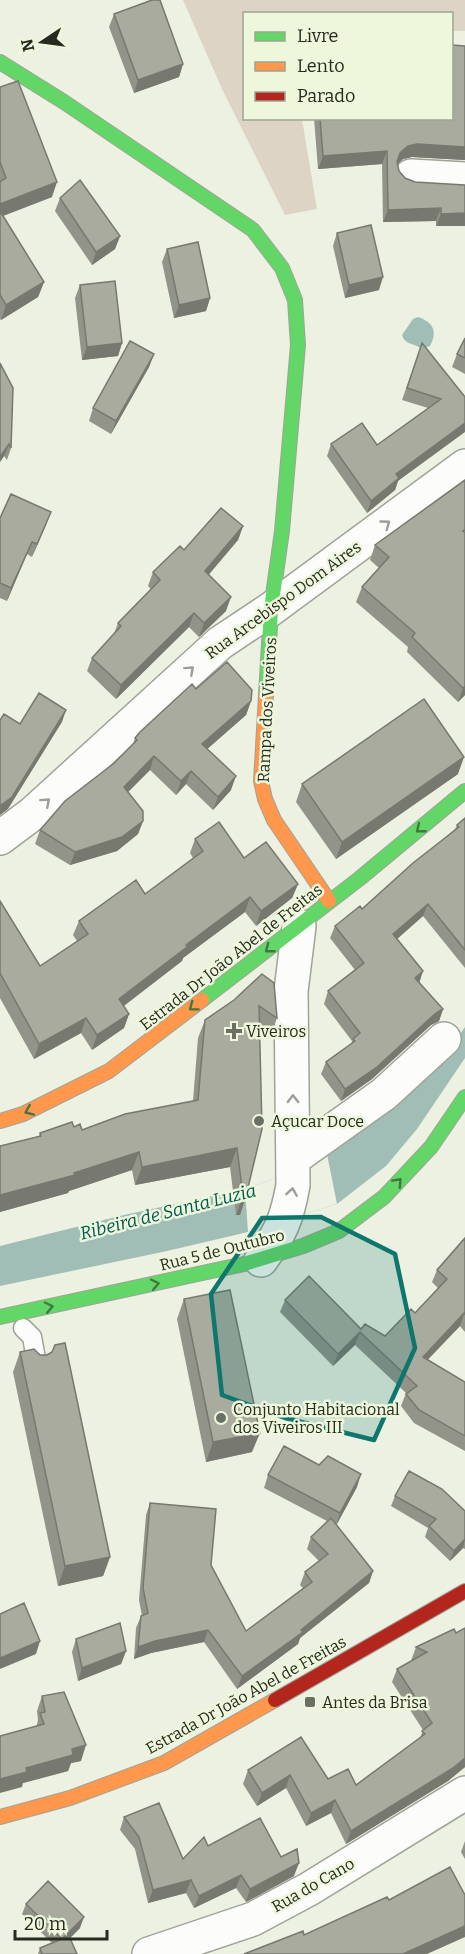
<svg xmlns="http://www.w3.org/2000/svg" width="465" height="1954" font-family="Bitter,serif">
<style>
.green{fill:#ddd4c6}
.water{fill:#a1beb6}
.pier{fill:#ecf1e2}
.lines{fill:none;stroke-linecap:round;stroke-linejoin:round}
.lane-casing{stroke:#9fa398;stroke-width:21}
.street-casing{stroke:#9fa398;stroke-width:36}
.fast-casing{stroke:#9fa398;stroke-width:16}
.slow-casing{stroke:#9fa398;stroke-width:16}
.jam-casing{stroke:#9fa398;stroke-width:16}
.lane{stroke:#fcfdfb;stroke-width:18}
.street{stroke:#fcfdfb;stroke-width:33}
.fast{stroke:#63d668;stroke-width:14}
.slow{stroke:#ff974d;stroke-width:14}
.jam{stroke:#b3261e;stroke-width:14}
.wall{fill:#929389}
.shaded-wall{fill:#77786f}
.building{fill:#aaab9f;stroke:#77786f;stroke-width:1.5}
.oneway{stroke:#9c9e98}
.oneway2{stroke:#417740}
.marked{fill:#0f766e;fill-opacity:0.2;stroke:#0f766e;stroke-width:4.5;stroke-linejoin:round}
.poi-dot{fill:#6b7064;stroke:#edf7dc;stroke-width:2}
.labels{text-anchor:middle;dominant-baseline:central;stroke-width:5;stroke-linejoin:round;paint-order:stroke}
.street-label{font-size:16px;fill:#262a20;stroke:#edf7dc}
.poi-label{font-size:16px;fill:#262a20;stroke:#edf7dc;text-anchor:start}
.water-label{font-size:18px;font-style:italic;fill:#005751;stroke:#edf7dc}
</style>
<rect width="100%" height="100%" fill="#ecf1e2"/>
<!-- green -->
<path class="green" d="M 183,0 L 465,0 L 465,31 L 452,31 L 452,14 L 244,14 L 244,118 L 302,119 L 317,209 L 285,215 L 222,89 Z"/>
<!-- water -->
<path class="water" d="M 418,317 C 433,322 438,331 430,346 L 422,349 C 414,343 405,345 402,335 L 413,319 Z
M 465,1027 L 465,1058 L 417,1129 L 386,1166 L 337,1204 L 248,1232 L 167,1251 L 0,1286 L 0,1246 L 124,1215 L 245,1189 L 276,1178 L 455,1041 Z"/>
<!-- pier -->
<path class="pier" d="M 327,1154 L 337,1204 L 248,1232 L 245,1189 L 276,1178 Z"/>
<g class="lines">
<defs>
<path id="lane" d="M 23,1328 L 32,1337 L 37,1364"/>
<path id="street" d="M 411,176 L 465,179
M 0,838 L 32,814 L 220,643 L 271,609 L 465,466
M 294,1158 L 384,1094 L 444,1039
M 261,1260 C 281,1232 287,1219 293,1185 L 291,991 L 299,926
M 149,1954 L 253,1919 L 309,1889 L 465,1793"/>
<path id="fast" d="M 0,62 L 64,102 L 253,230 L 282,268 L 295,300 L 298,345 L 282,531 L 271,609 L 266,695
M 202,1000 L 359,879 L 465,791
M 0,1317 L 244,1264 L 303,1246 L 339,1231 L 384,1197 L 431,1147 L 465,1097"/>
<path id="slow" d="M 266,695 L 261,781 L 265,799 L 274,820 L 329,901
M 0,1121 L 23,1114 L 109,1071 L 202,1000
M 0,1817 L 70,1798 L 164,1763 L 275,1700"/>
<path id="jam" d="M 275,1700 L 465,1591"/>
</defs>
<!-- lane casing -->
<use href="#lane" class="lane-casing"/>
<!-- street casing -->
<use href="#street" class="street-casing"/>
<!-- fast casing -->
<use href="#fast" class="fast-casing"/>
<!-- slow casing -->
<use href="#slow" class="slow-casing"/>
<!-- jam casing -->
<use href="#jam" class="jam-casing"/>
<!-- lane -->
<use href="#lane" class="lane"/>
<!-- street -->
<use href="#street" class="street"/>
<!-- fast -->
<use href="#fast" class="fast"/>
<!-- slow -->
<use href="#slow" class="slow"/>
<!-- jam -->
<use href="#jam" class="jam"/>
</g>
<!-- wall -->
<path class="wall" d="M 114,14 L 183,64 L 179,77 L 134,93 L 109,27 Z
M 465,46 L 465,160 L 412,157 L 403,159 L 398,164 L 399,171 L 405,178 L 415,182 L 465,185 L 436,226 L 436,221 L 383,222 L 382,164 L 318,169 L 314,118 L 452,118 Z
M 0,87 L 52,197 L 3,216 L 44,282 L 38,297 L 1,320 L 0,319 Z
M 60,198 L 120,236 L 115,249 L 92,265 L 55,211 Z
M 337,233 L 379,290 L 345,298 L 333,246 Z
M 167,249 L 210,298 L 206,311 L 174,318 L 162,262 Z
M 80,285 L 122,343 L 118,356 L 82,360 L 75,298 Z
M 465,338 L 465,374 L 452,367 L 457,354 Z
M 422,343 L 465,397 L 398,481 L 395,490 L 367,513 L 327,456 L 331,444 L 377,445 L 428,408 L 402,400 Z
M 154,354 L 149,367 L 111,434 L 89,421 L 93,408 Z
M 0,363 L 11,448 L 7,460 L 4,456 L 0,462 Z
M 465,480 L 465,695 L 458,702 L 407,652 L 408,647 L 356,602 L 362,587 L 379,568 L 370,560 L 375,545 Z
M 0,518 L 46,525 L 32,557 L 27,554 L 7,601 L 0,598 Z
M 243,526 L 238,540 L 208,575 L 226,611 L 199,637 L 189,627 L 116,699 L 87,671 L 92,658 L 114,634 L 118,623 L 151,589 L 148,586 L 153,572 L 184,550 Z
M 196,689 L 251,701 L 246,715 L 207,749 L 231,790 L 213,810 L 186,784 L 176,795 L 150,770 L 128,792 L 143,821 L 138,834 L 117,851 L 70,865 L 35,844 L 40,830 L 113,764 L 133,744 L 135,738 Z
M 458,774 L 336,859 L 296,802 L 302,784 Z
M 465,818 L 465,968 L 423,916 L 397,939 L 419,982 L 443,1009 L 439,1021 L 431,1025 L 372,1079 L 341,1101 L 321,1074 L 326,1062 L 351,1044 L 352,1041 L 324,1004 L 328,991 L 355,970 L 330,938 L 335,926 L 362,909 L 455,829 L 457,825 Z
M 195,839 L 244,858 L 298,884 L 292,898 L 256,926 L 245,912 L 183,958 L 182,961 L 124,1006 L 129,1014 L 124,1028 L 92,1050 L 81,1033 L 34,1059 L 0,998 L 0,901 L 40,966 L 77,941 L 73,935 L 79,921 L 145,894 L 193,858 L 190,853 Z
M 262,974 L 277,1018 L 271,1036 L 260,1029 L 246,1196 L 240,1215 L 236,1215 L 230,1167 L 135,1185 L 132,1170 L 69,1191 L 68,1193 L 0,1212 L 0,1146 L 39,1136 L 40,1133 L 74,1127 L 82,1130 L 193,1101 L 198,1038 L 205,1020 L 234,1000 Z
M 465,1238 L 465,1332 L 460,1326 L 427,1360 L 465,1382 L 465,1451 L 414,1423 L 401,1406 L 406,1393 L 355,1345 L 333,1366 L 280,1312 L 285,1300 L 361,1329 L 385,1336 L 415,1313 L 438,1288 L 432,1282 L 437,1270 Z
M 184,1299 L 252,1452 L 206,1462 L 177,1319 Z
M 20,1352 L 110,1557 L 103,1576 L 58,1586 L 13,1372 Z
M 268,1475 L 357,1487 L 336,1525 L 373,1571 L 369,1583 L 300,1638 L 298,1644 L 237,1689 L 204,1642 L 151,1653 L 134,1659 L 136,1628 L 141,1616 L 142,1616 L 139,1600 L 146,1515 L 150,1503 L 211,1565 L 246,1631 L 303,1588 L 300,1585 L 305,1572 L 319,1561 L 307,1549 L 311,1537 L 327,1521 L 264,1488 Z
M 395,1496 L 465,1511 L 465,1549 L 463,1548 L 450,1561 L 425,1537 L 428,1528 L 391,1506 Z
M 465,1628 L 465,1767 L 448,1781 L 346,1844 L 331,1813 L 306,1826 L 286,1788 L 257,1806 L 243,1784 L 248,1770 L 328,1779 L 356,1785 L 420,1738 L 423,1730 L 392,1682 L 397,1669 L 411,1661 L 416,1647 L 456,1633 Z
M 76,1639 L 126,1651 L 121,1664 L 78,1681 L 72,1652 Z
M 42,1696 L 81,1761 L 71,1763 L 68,1771 L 23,1783 L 22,1787 L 38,1720 L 37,1711 Z
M 124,1817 L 183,1859 L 208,1846 L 281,1857 L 294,1876 L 246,1902 L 236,1888 L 194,1908 L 186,1893 L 148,1903 L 135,1849 L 120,1830 Z
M 465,1841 L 465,1859 L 461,1852 Z
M 26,1904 L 80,1928 L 70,1938 L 77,1954 L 38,1954 L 40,1948 L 52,1943 L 22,1914 Z"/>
<!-- shaded-wall -->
<path class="shaded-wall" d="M 183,64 L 179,77 L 134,93 L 138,80 Z
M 417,144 L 465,147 L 465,160 L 412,157 L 403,159 L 395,166 L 400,153 L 408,146 Z
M 387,151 L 382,164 L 318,169 L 323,156 Z
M 57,182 L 52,197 L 0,217 L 0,204 Z
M 441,208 L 436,221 L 383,222 L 388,210 Z
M 465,213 L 465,226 L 436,226 L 441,214 Z
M 120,236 L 115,249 L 92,265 L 96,252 Z
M 383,277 L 379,290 L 345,298 L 349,285 Z
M 44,282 L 38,297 L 1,320 L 6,305 Z
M 210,298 L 206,311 L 174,318 L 179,305 Z
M 122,343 L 118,356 L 82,360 L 87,347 Z
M 154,354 L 149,367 L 111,434 L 116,421 Z
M 465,423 L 465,432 L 398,481 L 395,490 L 367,513 L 371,501 L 396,474 Z
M 9,444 L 4,456 L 0,462 L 0,457 Z
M 51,512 L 46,525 L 32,557 L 37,544 Z
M 243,526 L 238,540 L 200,585 L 205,571 Z
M 32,542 L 27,554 L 7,601 L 11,588 Z
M 231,597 L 226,611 L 199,637 L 204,623 Z
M 194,613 L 189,627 L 116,699 L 121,685 Z
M 465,686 L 465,695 L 458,702 L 463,688 Z
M 251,701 L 246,715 L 197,758 L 202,744 Z
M 66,710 L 62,722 L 8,809 L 0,815 L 0,806 Z
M 154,756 L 150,770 L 119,801 L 124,787 Z
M 464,757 L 458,774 L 336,859 L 342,842 Z
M 191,771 L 186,784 L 176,795 L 181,781 Z
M 236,776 L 231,790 L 213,810 L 218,797 Z
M 143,821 L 138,834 L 117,851 L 70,865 L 75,852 Z
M 298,884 L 292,898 L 256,926 L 261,911 Z
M 250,897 L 245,912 L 183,958 L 182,961 L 114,1013 L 119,999 L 186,945 Z
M 428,904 L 423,916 L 388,947 L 393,934 Z
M 423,971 L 419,984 L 415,978 Z
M 443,1009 L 439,1021 L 431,1025 L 372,1079 L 341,1101 L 345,1089 L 436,1013 Z
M 129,1014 L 124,1028 L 92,1050 L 97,1035 Z
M 86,1018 L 81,1033 L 34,1059 L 39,1044 Z
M 237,1148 L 230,1167 L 135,1185 L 142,1167 Z
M 139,1152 L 132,1170 L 69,1191 L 68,1193 L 0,1212 L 0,1195 L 74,1173 Z
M 243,1196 L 246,1196 L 240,1215 L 236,1215 Z
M 464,1313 L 460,1326 L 418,1370 L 423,1357 Z
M 360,1332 L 355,1345 L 333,1366 L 338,1354 Z
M 260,1433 L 252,1452 L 206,1462 L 213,1442 Z
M 361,1474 L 357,1487 L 336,1526 L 340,1513 Z
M 465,1539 L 463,1548 L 450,1561 L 454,1551 Z
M 110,1557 L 103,1576 L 58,1586 L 65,1566 Z
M 373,1571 L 369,1583 L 300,1638 L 298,1644 L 237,1689 L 242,1676 Z
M 208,1630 L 204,1642 L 151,1653 L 134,1659 L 138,1647 L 155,1641 Z
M 40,1641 L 36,1654 L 0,1669 L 0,1658 Z
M 126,1651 L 121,1664 L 78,1681 L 82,1668 Z
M 86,1745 L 81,1761 L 71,1763 L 68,1771 L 23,1783 L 22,1787 L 0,1793 L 0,1779 L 72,1749 Z
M 465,1758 L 465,1767 L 448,1781 L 346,1844 L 351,1831 Z
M 290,1775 L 286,1788 L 257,1806 L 262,1793 Z
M 335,1800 L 331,1813 L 306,1826 L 311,1813 Z
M 299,1863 L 294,1876 L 246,1902 L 250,1889 Z
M 241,1875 L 236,1888 L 194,1908 L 199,1896 Z
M 191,1880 L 186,1893 L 148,1903 L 153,1890 Z
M 84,1917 L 80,1928 L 59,1949 L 62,1939 Z
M 465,1926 L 465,1937 L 427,1954 L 403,1954 Z"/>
<!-- building -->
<path class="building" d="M 152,0 L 160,0 L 183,64 L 138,80 L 114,14 Z
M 452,45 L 465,46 L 465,147 L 417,144 L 408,146 L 400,153 L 397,162 L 399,171 L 405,178 L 415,182 L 465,185 L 465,213 L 441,214 L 441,208 L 388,210 L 387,151 L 323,156 L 320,118 L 452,118 Z
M 18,81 L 57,182 L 0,204 L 0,182 L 6,178 L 0,162 L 0,87 Z
M 80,180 L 120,236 L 96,252 L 60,198 Z
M 0,211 L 44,282 L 6,305 L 0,295 Z
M 371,225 L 383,277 L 349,285 L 337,233 Z
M 198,242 L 210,298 L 179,305 L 167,249 Z
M 115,281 L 122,343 L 87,347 L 80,285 Z
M 465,338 L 465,358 L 457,354 Z
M 130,341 L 154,354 L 116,421 L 93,408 Z
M 422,343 L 465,397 L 465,423 L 396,474 L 399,478 L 371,501 L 331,444 L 362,423 L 377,445 L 441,399 L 407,388 Z
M 0,363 L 13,388 L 11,448 L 9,444 L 0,457 Z
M 465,480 L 465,530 L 463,531 L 465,533 L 465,686 L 463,688 L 412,637 L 415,633 L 362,587 L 389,557 L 375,545 Z
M 11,494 L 51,512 L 37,544 L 32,542 L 11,588 L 0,583 L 0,518 Z
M 221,508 L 243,526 L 205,571 L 231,597 L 204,623 L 194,613 L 121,685 L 92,658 L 121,626 L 118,623 L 160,580 L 153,572 L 180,546 L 184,550 Z
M 227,662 L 252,690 L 251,701 L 202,744 L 236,776 L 218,797 L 191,771 L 181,781 L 154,756 L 124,787 L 143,811 L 143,821 L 122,837 L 75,852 L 40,830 L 65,801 L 113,764 L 137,740 L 135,738 L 140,732 L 192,684 L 196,689 Z
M 39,693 L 66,710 L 12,797 L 0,806 L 0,720 L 4,714 L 20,724 Z
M 424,699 L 464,757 L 342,842 L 302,784 Z
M 465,818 L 465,950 L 428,904 L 393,934 L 423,971 L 415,978 L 443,1009 L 436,1013 L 377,1067 L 345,1089 L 326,1062 L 355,1041 L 353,1039 L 360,1033 L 328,991 L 364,963 L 335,926 L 360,906 L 362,909 L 413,863 L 459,827 L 457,825 Z
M 219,822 L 244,858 L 266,842 L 298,884 L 261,911 L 250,897 L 186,945 L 187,947 L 119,999 L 129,1014 L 97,1035 L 86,1018 L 39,1044 L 0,973 L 0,901 L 40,966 L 88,934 L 79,921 L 136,880 L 145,894 L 203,851 L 195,839 Z
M 262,974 L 274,983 L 277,1018 L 259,1006 L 262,1129 L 246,1196 L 243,1196 L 237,1148 L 142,1167 L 139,1152 L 74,1173 L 75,1175 L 0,1195 L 0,1146 L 41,1136 L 40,1133 L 72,1122 L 74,1127 L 80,1124 L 82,1130 L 125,1114 L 198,1100 L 205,1020 L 234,1000 Z
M 465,1238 L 465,1314 L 464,1313 L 423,1357 L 465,1382 L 465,1436 L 419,1410 L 406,1394 L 417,1386 L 360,1332 L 338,1354 L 285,1300 L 309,1276 L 361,1329 L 365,1324 L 385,1336 L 411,1309 L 415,1313 L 447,1279 L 437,1270 Z
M 230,1290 L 260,1433 L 213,1442 L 184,1299 Z
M 65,1343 L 110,1557 L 65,1566 L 20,1352 L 34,1349 L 40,1355 L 47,1355 L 52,1352 L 55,1345 Z
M 284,1446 L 319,1465 L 328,1456 L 361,1474 L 340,1513 L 268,1475 Z
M 409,1471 L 442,1489 L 465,1511 L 465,1539 L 454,1551 L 429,1526 L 436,1519 L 395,1496 Z
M 150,1503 L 216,1509 L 211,1565 L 246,1631 L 312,1582 L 305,1572 L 328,1554 L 311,1537 L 331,1518 L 373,1571 L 301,1630 L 303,1632 L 242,1676 L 208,1630 L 155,1641 L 138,1647 L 141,1616 L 148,1613 L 143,1588 Z
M 24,1603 L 40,1641 L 0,1658 L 0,1614 Z
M 120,1623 L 126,1651 L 82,1668 L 76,1639 Z
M 465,1628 L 465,1758 L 453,1768 L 351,1831 L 335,1800 L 311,1813 L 290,1775 L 262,1793 L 248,1770 L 301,1737 L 328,1779 L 348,1769 L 356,1785 L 425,1734 L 422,1731 L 432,1723 L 397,1669 L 427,1652 L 416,1647 L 454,1629 L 456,1633 Z
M 64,1692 L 86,1745 L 72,1749 L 73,1755 L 26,1768 L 27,1772 L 0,1779 L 0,1736 L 44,1724 L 40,1713 L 45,1712 L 42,1696 Z
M 159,1803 L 183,1859 L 204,1837 L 208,1846 L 260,1818 L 281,1857 L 297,1849 L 299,1863 L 250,1889 L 241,1875 L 199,1896 L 191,1880 L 153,1890 L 139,1837 L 124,1817 Z
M 450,1867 L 465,1895 L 465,1926 L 403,1954 L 244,1954 L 303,1931 L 304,1935 L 387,1897 L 389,1900 Z
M 48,1881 L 84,1917 L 62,1939 L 69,1936 L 77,1954 L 42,1954 L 40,1948 L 62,1939 L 26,1904 Z"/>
<!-- one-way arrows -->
<defs><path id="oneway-chevron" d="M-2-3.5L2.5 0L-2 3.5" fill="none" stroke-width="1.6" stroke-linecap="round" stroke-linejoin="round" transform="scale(1.5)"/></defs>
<g class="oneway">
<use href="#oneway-chevron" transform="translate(386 524) rotate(-36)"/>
<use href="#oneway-chevron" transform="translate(190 670) rotate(-42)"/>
<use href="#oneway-chevron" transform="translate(46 802) rotate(-42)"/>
<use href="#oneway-chevron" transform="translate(293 1099) rotate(-91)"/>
<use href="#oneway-chevron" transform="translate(292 1192) rotate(-81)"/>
</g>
<g class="oneway2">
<use href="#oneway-chevron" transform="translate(420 829) rotate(141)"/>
<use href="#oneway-chevron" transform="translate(269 949) rotate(142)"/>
<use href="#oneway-chevron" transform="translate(193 1007) rotate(143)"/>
<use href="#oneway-chevron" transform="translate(29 1111) rotate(157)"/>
<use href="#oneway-chevron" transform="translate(398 1182) rotate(-47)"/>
<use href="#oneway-chevron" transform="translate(155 1284) rotate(-12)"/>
<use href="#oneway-chevron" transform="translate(49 1307) rotate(-12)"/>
</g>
<!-- marked area -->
<path class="marked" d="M 321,1217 L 395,1254 L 415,1348 L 374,1440 L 285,1418 L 222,1395 L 211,1294 L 262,1218 Z"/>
<!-- markers -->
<g class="poi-dot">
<path d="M231 1022h6v6h6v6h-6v6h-6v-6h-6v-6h6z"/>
<circle cx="259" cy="1121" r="6"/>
<circle cx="221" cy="1418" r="6"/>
<rect x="304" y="1696" width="12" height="12" rx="3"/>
</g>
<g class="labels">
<!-- street labels -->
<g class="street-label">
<text transform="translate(283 600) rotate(-36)">Rua Arcebispo Dom Aires</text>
<text transform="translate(267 710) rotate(-87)">Rampa dos Viveiros</text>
<text transform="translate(231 957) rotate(-38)">Estrada Dr João Abel de Freitas</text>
<text transform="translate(222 1250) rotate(-14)">Rua 5 de Outubro</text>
<text transform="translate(246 1695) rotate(-29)">Estrada Dr João Abel de Freitas</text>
<text transform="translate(313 1885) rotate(-30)">Rua do Cano</text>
</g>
<!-- poi labels -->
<g class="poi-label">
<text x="246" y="1031">Viveiros</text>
<text x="271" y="1121">Açucar Doce</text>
<text x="233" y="1409">Conjunto Habitacional<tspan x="233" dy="18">dos Viveiros III</tspan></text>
<text x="322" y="1702">Antes da Brisa</text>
</g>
<!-- water labels -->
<g class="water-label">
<text transform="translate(168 1212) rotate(-14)">Ribeira de Santa Luzia</text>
</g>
</g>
<!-- legend -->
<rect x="243" y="12" width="210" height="108" fill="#edf7dc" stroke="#9da591" stroke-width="1.5"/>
<rect x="255" y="32" width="30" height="9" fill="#63d668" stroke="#9da591" stroke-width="1.5"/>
<text x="297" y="42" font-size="18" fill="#262a20">Livre</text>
<rect x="255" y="62" width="30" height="9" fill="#ff974d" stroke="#9da591" stroke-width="1.5"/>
<text x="297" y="72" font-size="18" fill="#262a20">Lento</text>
<rect x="255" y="92" width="30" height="9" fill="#b3261e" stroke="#9da591" stroke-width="1.5"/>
<text x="297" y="102" font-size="18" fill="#262a20">Parado</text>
<!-- north arrow -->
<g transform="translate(42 42) rotate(257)" stroke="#edf7dc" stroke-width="4.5" paint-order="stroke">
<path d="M0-4.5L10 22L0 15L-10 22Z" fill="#262a20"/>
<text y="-9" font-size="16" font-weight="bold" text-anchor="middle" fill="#262a20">N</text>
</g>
<!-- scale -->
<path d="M15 1930v9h92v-9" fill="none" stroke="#262a20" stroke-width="3"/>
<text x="24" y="1930" font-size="18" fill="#262a20" stroke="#edf7dc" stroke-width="4.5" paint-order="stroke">20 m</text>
</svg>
